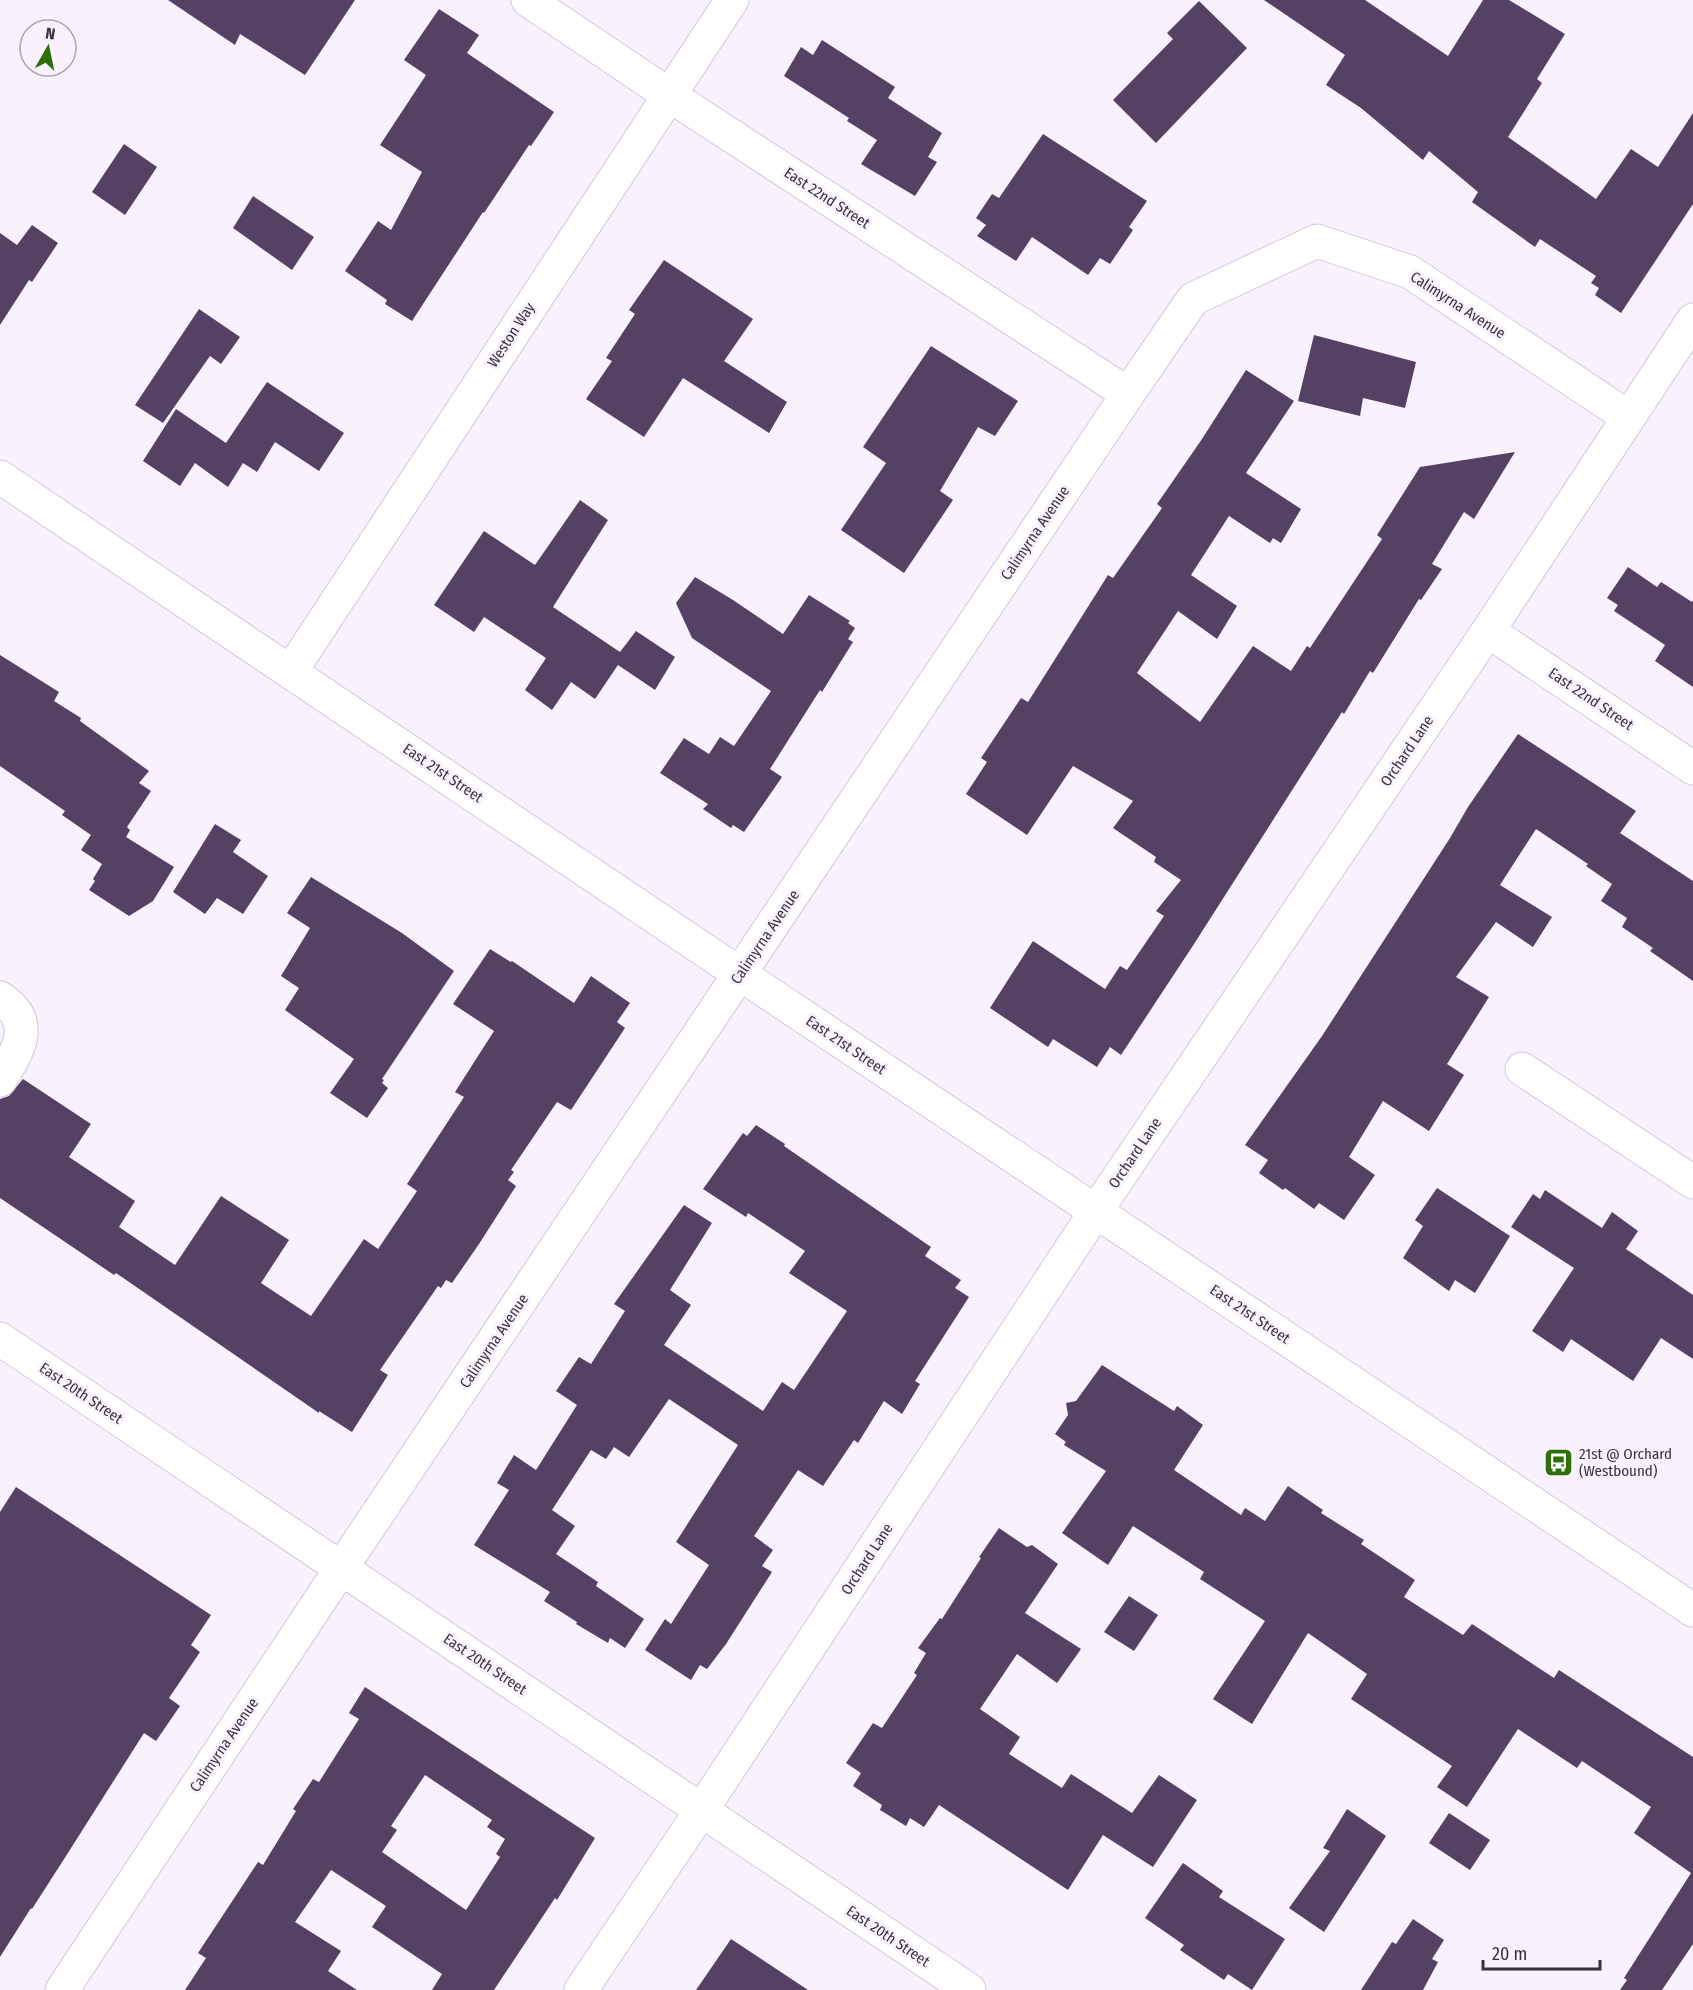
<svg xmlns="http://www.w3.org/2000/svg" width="1693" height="1990" font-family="'Fira Sans Condensed',sans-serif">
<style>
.building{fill:#554164;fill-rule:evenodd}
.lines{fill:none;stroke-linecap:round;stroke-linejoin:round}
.minor-casing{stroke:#d2c7db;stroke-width:35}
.minor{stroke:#fff;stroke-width:33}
.labels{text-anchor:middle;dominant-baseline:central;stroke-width:6;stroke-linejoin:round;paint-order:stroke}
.street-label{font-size:15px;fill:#37333b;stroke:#f9f2fe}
.poi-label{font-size:15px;fill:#37333b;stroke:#f9f2fe;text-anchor:start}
</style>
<rect width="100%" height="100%" fill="#f9f2fe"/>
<!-- building -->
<path class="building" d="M 168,0 L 355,0 L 305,75 L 240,34 L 235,45 Z
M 1264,0 L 1365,0 L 1448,56 L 1483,0 L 1509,0 L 1565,34 L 1537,79 L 1542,83 L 1508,137 L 1596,199 L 1631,149 L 1658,167 L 1693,113 L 1693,204 L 1621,313 L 1595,295 L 1599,288 L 1591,283 L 1596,276 L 1540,239 L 1535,247 L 1472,202 L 1478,192 L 1429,151 L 1423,160 L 1361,108 L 1326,85 L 1345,55 Z
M 1199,1 L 1247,48 L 1156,143 L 1113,100 L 1173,39 L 1167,33 Z
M 439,9 L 479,35 L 467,53 L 554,112 L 531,146 L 529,145 L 484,213 L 483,212 L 412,321 L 385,304 L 387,300 L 345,271 L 378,221 L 391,230 L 422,172 L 380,145 L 426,75 L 404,60 Z
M 822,40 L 895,87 L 888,98 L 942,133 L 928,157 L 937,162 L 915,196 L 861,164 L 877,140 L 847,121 L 849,118 L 784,76 L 801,47 L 813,55 Z
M 1043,134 L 1147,201 L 1129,227 L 1133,230 L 1110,264 L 1100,258 L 1088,275 L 1032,237 L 1016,261 L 977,236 L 986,225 L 976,218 L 992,194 L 999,198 Z
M 124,144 L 157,167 L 125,215 L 92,192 Z
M 253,196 L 314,237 L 292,270 L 233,228 Z
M 32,225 L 58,243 L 32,282 L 29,280 L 0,325 L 0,233 L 17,245 Z
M 664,260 L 753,319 L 724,361 L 787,402 L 769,433 L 683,378 L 644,437 L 586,399 L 612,361 L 606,358 L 635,314 L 629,310 Z
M 199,309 L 240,337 L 221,364 L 210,356 L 163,423 L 135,405 Z
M 1314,335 L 1416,362 L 1405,408 L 1363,398 L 1360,416 L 1298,401 Z
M 931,346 L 1018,401 L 995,436 L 978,427 L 940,491 L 953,500 L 904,573 L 841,530 L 886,463 L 863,447 Z
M 1246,370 L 1294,401 L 1246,473 L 1301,509 L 1281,543 L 1273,538 L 1270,543 L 1229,516 L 1191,575 L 1237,606 L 1217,639 L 1178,611 L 1137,673 L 1200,722 L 1253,646 L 1291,671 L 1307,646 L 1310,648 L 1382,539 L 1377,535 L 1420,467 L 1515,452 L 1474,519 L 1464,512 L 1432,564 L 1442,569 L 1421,600 L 1419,599 L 1373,673 L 1370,671 L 1344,714 L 1342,712 L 1194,944 L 1121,1055 L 1110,1047 L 1097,1067 L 1053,1039 L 1048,1047 L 990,1008 L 1033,941 L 1105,989 L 1120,966 L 1127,970 L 1164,916 L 1156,911 L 1181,880 L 1154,862 L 1156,857 L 1113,828 L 1133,801 L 1073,766 L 1027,835 L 966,794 L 987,762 L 981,758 L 1021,698 L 1028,702 L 1108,575 L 1113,578 L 1162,508 L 1157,504 L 1202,439 Z
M 267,382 L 344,433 L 319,471 L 275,442 L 257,472 L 243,463 L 228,487 L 195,463 L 180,486 L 143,461 L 176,409 L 226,443 Z
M 580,500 L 608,520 L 553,607 L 620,652 L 636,631 L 675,657 L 655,690 L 618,665 L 595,699 L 571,682 L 552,710 L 525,690 L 546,658 L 484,617 L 474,632 L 434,605 L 484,531 L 535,565 Z
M 1628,567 L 1657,587 L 1661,582 L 1692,602 L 1693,600 L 1693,687 L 1655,661 L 1665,645 L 1614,611 L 1618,605 L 1607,598 Z
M 695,577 L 733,600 L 783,634 L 809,595 L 850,621 L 848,623 L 855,628 L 848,639 L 853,642 L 848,650 L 822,692 L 820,690 L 770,769 L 782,777 L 744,832 L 733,825 L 731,828 L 703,809 L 708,804 L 660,773 L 684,738 L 709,754 L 720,737 L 734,746 L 771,691 L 692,638 L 676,603 Z
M 0,655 L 59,692 L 54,701 L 81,718 L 80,721 L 149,771 L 139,783 L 151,791 L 127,827 L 130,830 L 126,837 L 174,867 L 153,901 L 129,916 L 89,890 L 95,881 L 93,879 L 102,864 L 81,850 L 91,835 L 62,815 L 65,811 L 0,766 Z
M 1518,734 L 1636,811 L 1620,833 L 1693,881 L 1693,981 L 1650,951 L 1653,948 L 1622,927 L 1627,918 L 1601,901 L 1612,884 L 1586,866 L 1588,864 L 1536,829 L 1500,885 L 1552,917 L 1533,947 L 1496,922 L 1456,977 L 1489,997 L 1447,1064 L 1464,1075 L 1429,1131 L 1383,1101 L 1349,1157 L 1375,1175 L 1344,1220 L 1319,1203 L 1314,1209 L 1285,1188 L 1283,1190 L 1259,1173 L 1268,1160 L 1245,1145 L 1322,1036 L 1450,838 L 1468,807 Z
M 215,824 L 241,840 L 233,852 L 268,876 L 243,914 L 217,898 L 205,914 L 173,892 Z
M 311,877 L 402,933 L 454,971 L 382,1079 L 384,1080 L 382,1083 L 388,1088 L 367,1118 L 330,1093 L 354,1059 L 285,1010 L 299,988 L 281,976 L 310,928 L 287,913 Z
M 490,949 L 511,962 L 512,961 L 574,1003 L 591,976 L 630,1003 L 617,1022 L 625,1028 L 571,1110 L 557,1102 L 511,1170 L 514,1172 L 508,1180 L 516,1186 L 479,1244 L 452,1283 L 446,1280 L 441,1288 L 438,1286 L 380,1370 L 388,1375 L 352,1432 L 319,1411 L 319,1413 L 116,1273 L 114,1275 L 0,1198 L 0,1099 L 9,1096 L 23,1079 L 91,1124 L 69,1157 L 135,1201 L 119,1227 L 175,1265 L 221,1196 L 289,1240 L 261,1283 L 311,1316 L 364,1239 L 378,1249 L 417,1191 L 407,1184 L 464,1097 L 455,1092 L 494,1031 L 453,1004 Z
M 756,1125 L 785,1144 L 784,1146 L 931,1247 L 925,1256 L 961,1280 L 955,1288 L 969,1297 L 915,1381 L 920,1384 L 902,1414 L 884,1401 L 858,1443 L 854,1440 L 823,1486 L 798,1470 L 754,1536 L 773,1550 L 762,1566 L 772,1572 L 726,1644 L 707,1669 L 700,1665 L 691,1680 L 645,1650 L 665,1619 L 671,1624 L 709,1565 L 676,1542 L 738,1445 L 669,1399 L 629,1457 L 614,1447 L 606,1459 L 591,1450 L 552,1510 L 575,1526 L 556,1554 L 598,1582 L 596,1586 L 644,1619 L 625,1648 L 610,1638 L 608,1643 L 576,1624 L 577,1622 L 544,1601 L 550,1592 L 474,1545 L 509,1490 L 497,1483 L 514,1455 L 536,1470 L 577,1405 L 556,1391 L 579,1357 L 591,1364 L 625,1311 L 614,1304 L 684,1205 L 712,1223 L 670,1290 L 691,1305 L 664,1345 L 763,1411 L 782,1382 L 794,1390 L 847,1311 L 789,1273 L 805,1251 L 748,1213 L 746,1217 L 703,1189 L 743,1133 L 747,1136 Z
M 1437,1188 L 1510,1236 L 1475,1293 L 1455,1280 L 1449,1291 L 1403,1258 L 1423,1226 L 1415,1220 Z
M 1545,1190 L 1602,1228 L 1612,1212 L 1638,1231 L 1626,1249 L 1693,1295 L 1693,1359 L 1661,1338 L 1633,1381 L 1571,1339 L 1563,1352 L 1532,1331 L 1574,1268 L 1511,1227 L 1533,1194 L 1540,1199 Z
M 1102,1365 L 1174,1411 L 1177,1406 L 1203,1425 L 1174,1470 L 1241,1515 L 1245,1508 L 1265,1521 L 1288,1486 L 1323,1510 L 1321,1513 L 1364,1540 L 1361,1544 L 1415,1580 L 1404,1597 L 1463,1635 L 1472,1624 L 1554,1678 L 1559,1670 L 1693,1757 L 1693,1944 L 1662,1990 L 1620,1990 L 1627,1980 L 1624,1978 L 1691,1873 L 1634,1833 L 1651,1807 L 1582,1761 L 1577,1768 L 1518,1729 L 1467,1807 L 1437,1787 L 1452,1766 L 1351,1699 L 1367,1674 L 1308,1633 L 1252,1724 L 1213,1699 L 1265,1621 L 1200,1579 L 1204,1572 L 1133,1526 L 1108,1565 L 1062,1533 L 1106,1471 L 1064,1445 L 1066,1442 L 1055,1434 L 1068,1415 L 1066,1403 L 1076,1401 Z
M 16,1487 L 211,1615 L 191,1645 L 200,1652 L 169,1698 L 180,1706 L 156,1741 L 144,1733 L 66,1856 L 32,1909 L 31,1908 L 0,1957 L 0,1512 Z
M 999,1528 L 1027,1547 L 1032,1545 L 1058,1564 L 1025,1613 L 1081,1649 L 1057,1683 L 1017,1654 L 980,1709 L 1020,1737 L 1009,1754 L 1062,1788 L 1071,1774 L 1132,1813 L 1159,1775 L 1197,1800 L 1153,1867 L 1103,1835 L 1068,1890 L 939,1805 L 924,1827 L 910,1818 L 906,1826 L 880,1810 L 882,1805 L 853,1786 L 861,1773 L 846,1763 L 873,1723 L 882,1728 L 917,1675 L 914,1673 L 926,1653 L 918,1648 L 940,1618 L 942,1619 L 981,1558 L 979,1557 Z
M 1129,1596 L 1158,1615 L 1134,1651 L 1104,1632 Z
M 365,1687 L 595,1838 L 557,1900 L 555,1898 L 494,1990 L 432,1990 L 442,1974 L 372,1927 L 386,1906 L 331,1870 L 295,1922 L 341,1951 L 328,1971 L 357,1990 L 185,1990 L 206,1958 L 198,1953 L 258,1862 L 263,1865 L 296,1811 L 293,1809 L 313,1779 L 319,1782 L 359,1719 L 349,1713 ZM 425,1775 L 492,1820 L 487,1827 L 505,1839 L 496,1854 L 500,1857 L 466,1910 L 382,1852 L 397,1830 L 391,1826 Z
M 1347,1809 L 1386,1836 L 1324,1932 L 1289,1908 L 1330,1851 L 1323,1848 Z
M 1449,1813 L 1490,1840 L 1470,1870 L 1429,1843 Z
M 1183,1863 L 1223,1891 L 1219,1897 L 1285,1939 L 1252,1990 L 1228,1974 L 1224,1980 L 1180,1950 L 1184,1945 L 1145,1918 Z
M 1413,1919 L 1444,1940 L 1432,1959 L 1438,1962 L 1423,1990 L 1361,1990 L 1392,1942 L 1396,1944 Z
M 731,1939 L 808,1990 L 696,1990 Z"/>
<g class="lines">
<defs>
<path id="minor" d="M 528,0 L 669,95 L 1128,394
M 0,477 L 740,974 L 1693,1610
M 1488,631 L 1693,768
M 291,671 L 732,0
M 0,998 C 37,1022 18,1051 0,1080
M 1522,1069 L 1693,1182
M 0,1339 L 969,1990
M 62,1990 L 342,1567 L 1128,394 L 1193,299 L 1317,241 L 1410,272 L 1628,417
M 581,1990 L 701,1811 L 1096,1211 L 1488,631 L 1693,320"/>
</defs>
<!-- minor casing -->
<use href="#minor" class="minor-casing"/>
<!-- minor -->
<use href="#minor" class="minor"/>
</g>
<!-- icons -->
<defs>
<symbol id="bus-square" viewBox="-11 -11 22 22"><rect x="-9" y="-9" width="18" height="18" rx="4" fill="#2e6f07" stroke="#f9f2fe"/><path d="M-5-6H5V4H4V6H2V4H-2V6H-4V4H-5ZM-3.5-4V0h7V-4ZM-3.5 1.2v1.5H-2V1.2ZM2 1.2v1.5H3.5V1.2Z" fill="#fff"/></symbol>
</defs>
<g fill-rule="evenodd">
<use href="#bus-square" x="1542" y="1446" width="33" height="33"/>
</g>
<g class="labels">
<!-- street labels -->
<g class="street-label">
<text transform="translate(827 198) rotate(33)">East 22nd Street</text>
<text transform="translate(1458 305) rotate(33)">Calimyrna Avenue</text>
<text transform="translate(511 335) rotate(-57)">Weston Way</text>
<text transform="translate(1035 533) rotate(-56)">Calimyrna Avenue</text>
<text transform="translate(1591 699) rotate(34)">East 22nd Street</text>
<text transform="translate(1407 751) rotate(-56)">Orchard Lane</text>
<text transform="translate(443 773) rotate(34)">East 21st Street</text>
<text transform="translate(765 937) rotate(-56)">Calimyrna Avenue</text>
<text transform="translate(846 1045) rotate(34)">East 21st Street</text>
<text transform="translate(1135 1153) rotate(-56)">Orchard Lane</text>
<text transform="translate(1250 1314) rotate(34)">East 21st Street</text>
<text transform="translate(494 1341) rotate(-56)">Calimyrna Avenue</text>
<text transform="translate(81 1393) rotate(34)">East 20th Street</text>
<text transform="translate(867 1559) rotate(-57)">Orchard Lane</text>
<text transform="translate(485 1664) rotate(34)">East 20th Street</text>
<text transform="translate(224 1745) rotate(-56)">Calimyrna Avenue</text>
<text transform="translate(888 1936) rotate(34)">East 20th Street</text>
</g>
<!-- poi labels -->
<g class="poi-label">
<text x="1579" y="1454">21st @ Orchard<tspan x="1579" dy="17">(Westbound)</tspan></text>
</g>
</g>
<!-- north arrow -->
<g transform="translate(48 48) rotate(9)"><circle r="28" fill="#f9f2fe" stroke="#aba6b0" stroke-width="1.5"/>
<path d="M0-4.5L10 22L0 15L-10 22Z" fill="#2e6f07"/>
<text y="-9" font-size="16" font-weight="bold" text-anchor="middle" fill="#37333b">N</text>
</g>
<!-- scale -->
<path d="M1483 1960v9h117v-9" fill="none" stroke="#37333b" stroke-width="3"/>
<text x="1492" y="1960" font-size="18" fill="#37333b" stroke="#f9f2fe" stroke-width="4.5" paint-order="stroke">20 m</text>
</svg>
